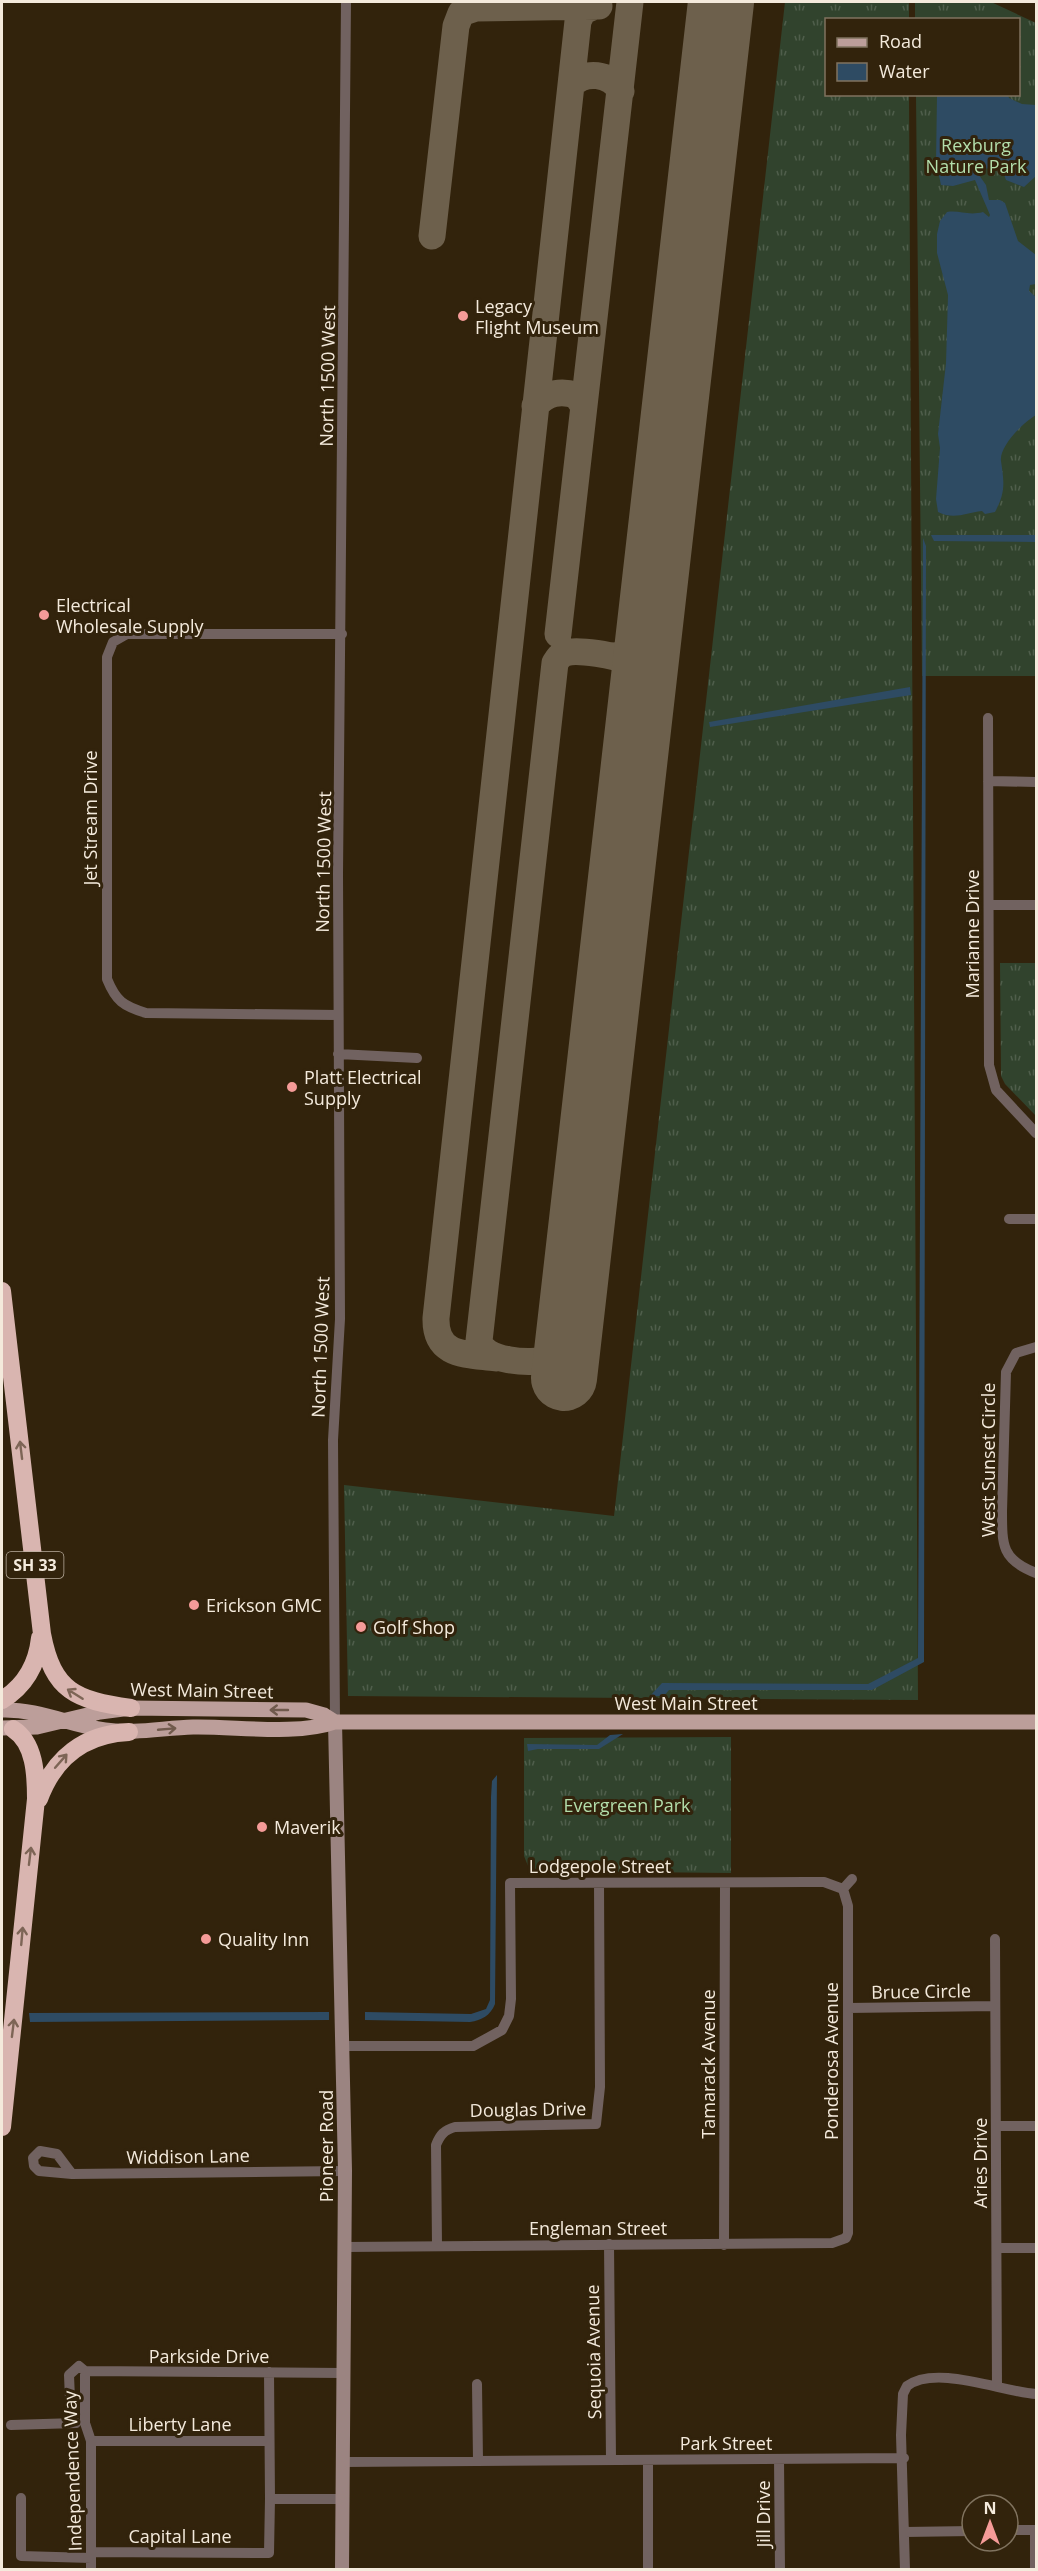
<svg xmlns="http://www.w3.org/2000/svg" width="1038" height="2571" font-family="'Open Sans',sans-serif">
<style>
.grass{fill:url(#grass-tufts)}
.water{fill:#2e4b63}
.lines{fill:none;stroke-linecap:round;stroke-linejoin:round}
.taxiway{stroke:#6d604c;stroke-width:27}
.runway{stroke:#6d604c;stroke-width:66}
.street{stroke:#716260;stroke-width:10}
.secondary{stroke:#9b8481;stroke-width:14}
.primary{stroke:#bc9e9a;stroke-width:15}
.highway{stroke:#d9b5b0;stroke-width:18}
.oneway{stroke:#7d6556}
.oneway2{stroke:#705a4c}
.poi-dot{fill:#f59b98;stroke:#32230c;stroke-width:2}
.labels{text-anchor:middle;dominant-baseline:central;stroke-width:6;stroke-linejoin:round;paint-order:stroke}
.shield{fill:#32230c;stroke:#baae9e;stroke-width:1.5}
.shield-label{font-size:16px;font-weight:bold;fill:#f4eadc}
.park-label{font-size:18px;fill:#b3deab;stroke:#32230c}
.poi-label{font-size:18px;fill:#f4eadc;stroke:#32230c;text-anchor:start}
.street-label{font-size:18px;fill:#f4eadc;stroke:#32230c}
</style>
<defs>
<pattern id="grass-tufts" width="24" height="20" patternUnits="userSpaceOnUse" patternTransform="scale(1.5)"><rect width="24" height="20" fill="#31432d"/><path d="M3 7l-1-3M5 7V3M7 7l1-3M15 17l-1-3M17 17v-4M19 17l1-3" fill="none" stroke="#4f5e4b"/></pattern>
</defs>
<rect width="100%" height="100%" fill="#32230c"/>
<!-- grass -->
<path class="grass" d="M 785,2 L 909,2 L 909,19 L 826,20 L 826,94 L 909,95 L 918,1700 L 348,1696 L 344,1485 L 614,1516 Z
M 915,2 L 991,2 L 1036,23 L 1036,676 L 922,676 L 916,95 L 1018,94 L 1018,20 L 915,19 Z
M 1000,963 L 1036,963 L 1036,1116 L 1005,1084 L 1001,1076 Z
M 731,1737 L 731,1873 L 536,1871 L 528,1866 L 524,1856 L 524,1738 Z"/>
<!-- water -->
<path class="water" d="M 937,95 L 1008,95 L 1009,98 L 1022,104 L 1036,105 L 1036,176 L 1024,187 L 1006,180 L 1003,172 L 991,168 L 983,169 L 979,175 L 986,185 L 989,200 L 1000,200 L 1005,203 L 1018,241 L 1036,255 L 1036,284 L 1030,285 L 1029,291 L 1036,297 L 1036,415 C 1024,422 999,446 1001,461 C 1004,482 1006,492 995,512 L 985,514 L 982,511 C 966,513 954,520 938,512 L 936,499 L 940,448 L 938,434 L 946,363 L 948,295 L 937,253 L 937,234 L 940,221 L 947,212 C 960,210 968,216 983,212 L 989,217 L 990,215 L 975,180 L 953,186 L 941,185 L 936,162 Z
M 931,535 L 1036,535 L 1036,542 L 934,541 Z
M 923,538 L 926,546 L 924,1662 L 872,1690 L 669,1690 L 664,1696 L 650,1696 L 662,1683 L 868,1684 L 918,1658 Z
M 910,687 L 911,695 L 710,727 L 709,722 Z
M 623,1734 L 599,1749 L 538,1749 L 528,1751 L 527,1744 L 597,1745 L 610,1735 Z
M 497,1775 L 495,2004 C 490,2016 482,2020 470,2022 L 365,2020 L 365,2012 L 471,2014 L 486,2009 L 490,2000 L 491,1797 L 492,1781 Z
M 329,2012 L 329,2020 L 30,2022 L 29,2013 Z"/>
<g class="lines">
<!-- taxiway -->
<path class="taxiway" d="M 719,2 L 720,11
M 571,85 C 585,70 610,73 621,91
M 432,236 L 456,26 L 461,13 L 476,8 L 599,6
M 535,406 C 547,393 559,390 576,395 L 584,406
M 558,634 L 630,2
M 613,656 C 633,655 644,645 650,626
M 569,1339 C 564,1347 557,1355 548,1359 C 532,1365 482,1361 479,1341 L 555,663 C 558,658 560,655 565,653 C 576,649 618,655 627,662 C 637,669 641,679 643,691
M 496,1358 C 467,1354 435,1357 436,1318 L 578,21 L 583,11 L 595,6"/>
<!-- runway -->
<path class="runway" d="M 564,1378 L 721,2"/>
<!-- street -->
<path class="street" d="M 988,718 L 989,1065 L 996,1090 L 1036,1133
M 988,781 L 1036,782
M 989,905 L 1036,905
M 338,1015 L 146,1013 C 123,1006 116,1001 107,979 L 107,657 L 113,642 L 127,634 L 342,634
M 338,1054 L 417,1058
M 1009,1219 L 1036,1219
M 1036,1347 L 1016,1353 L 1006,1372 L 1002,1511 C 1002,1546 1002,1560 1036,1573
M 335,1722 L 333,1440 L 340,1319 L 338,874 L 346,2
M 843,1889 L 852,1879
M 995,1939 L 997,2386
M 848,2008 L 995,2006
M 344,2046 L 473,2046 L 502,2030 L 509,2016 L 511,1999 L 510,1883 L 805,1882 L 824,1882 L 843,1889
M 997,2126 L 1036,2126
M 40,2151 L 57,2154 L 72,2174 L 39,2171 L 34,2166 L 33,2158 Z
M 72,2174 L 345,2171
M 609,2244 L 611,2460
M 437,2245 L 436,2145 C 440,2135 444,2130 455,2127 L 596,2124 L 600,2087 L 599,1883
M 724,2245 L 725,1883
M 344,2247 L 832,2243 L 846,2238 L 848,2233 L 848,1906 L 843,1889
M 997,2248 L 1036,2248
M 85,2371 L 85,2423 L 91,2441 L 91,2570
M 269,2372 L 270,2499
M 477,2384 L 478,2461
M 71,2423 L 69,2375 L 79,2366 L 85,2371 L 342,2373
M 11,2425 L 76,2423
M 91,2441 L 269,2441
M 779,2459 L 780,2570
M 343,2462 L 904,2458
M 21,2498 L 21,2556 L 91,2558
M 1008,2530 L 1036,2530
M 1035,2530 L 1035,2570
M 905,2532 L 972,2531
M 91,2552 L 269,2553 L 270,2499 L 342,2499
M 648,2570 L 648,2460
M 905,2570 L 901,2435 L 903,2394 L 907,2386 C 936,2364 1003,2392 1036,2394"/>
<!-- secondary -->
<path class="secondary" d="M 335,1722 L 345,2171 L 342,2570"/>
<!-- primary -->
<path class="primary" d="M 2,1710 C 39,1709 69,1725 105,1730 C 134,1734 163,1728 193,1727 C 236,1726 295,1736 335,1722 L 1036,1722
M 2,1728 L 37,1727 L 100,1712 L 131,1708 L 306,1710 L 324,1715 L 335,1722"/>
<!-- highway -->
<path class="highway" d="M 2,1291 L 42,1634 C 53,1692 76,1700 131,1708
M 2,1700 C 25,1686 37,1665 40,1638
M 39,1799 C 54,1758 84,1734 129,1732
M 2,2127 L 36,1799 C 36,1775 35,1743 13,1729"/>
</g>
<!-- one-way arrows -->
<defs><path id="oneway-shaft" d="M-6 0H5M1.5-3L5.5 0L1.5 3" fill="none" stroke-width="1.6" stroke-linecap="round" stroke-linejoin="round" transform="scale(1.5)"/></defs>
<g class="oneway">
<use href="#oneway-shaft" transform="translate(21 1450) rotate(-97)"/>
<use href="#oneway-shaft" transform="translate(75 1694) rotate(-148)"/>
<use href="#oneway-shaft" transform="translate(61 1761) rotate(-49)"/>
<use href="#oneway-shaft" transform="translate(30 1856) rotate(-83)"/>
<use href="#oneway-shaft" transform="translate(22 1936) rotate(-85)"/>
<use href="#oneway-shaft" transform="translate(13 2028) rotate(-83)"/>
</g>
<g class="oneway2">
<use href="#oneway-shaft" transform="translate(279 1710) rotate(180)"/>
<use href="#oneway-shaft" transform="translate(167 1729) rotate(-5)"/>
</g>
<!-- markers -->
<g class="poi-dot">
<circle cx="463" cy="316" r="6"/>
<circle cx="44" cy="615" r="6"/>
<circle cx="292" cy="1087" r="6"/>
<circle cx="194" cy="1605" r="6"/>
<circle cx="361" cy="1627" r="6"/>
<circle cx="262" cy="1827" r="6"/>
<circle cx="206" cy="1939" r="6"/>
</g>
<g class="labels">
<!-- shield labels -->
<rect class="shield" x="6.5" y="1552" width="57" height="26" rx="4.5"/>
<g class="shield-label">
<text x="35" y="1565">SH 33</text>
</g>
<!-- park labels -->
<g class="park-label">
<text x="976" y="145">Rexburg<tspan x="976" dy="21">Nature Park</tspan></text>
<text x="627" y="1805">Evergreen Park</text>
</g>
<!-- poi labels -->
<g class="poi-label">
<text x="475" y="306">Legacy<tspan x="475" dy="21">Flight Museum</tspan></text>
<text x="56" y="605">Electrical<tspan x="56" dy="21">Wholesale Supply</tspan></text>
<text x="304" y="1077">Platt Electrical<tspan x="304" dy="21">Supply</tspan></text>
<text x="206" y="1605">Erickson GMC</text>
<text x="373" y="1627">Golf Shop</text>
<text x="274" y="1827">Maverik</text>
<text x="218" y="1939">Quality Inn</text>
</g>
<!-- street labels -->
<g class="street-label">
<text transform="translate(327 376) rotate(-89)">North 1500 West</text>
<text transform="translate(90 818) rotate(-90)">Jet Stream Drive</text>
<text transform="translate(323 862) rotate(-89)">North 1500 West</text>
<text transform="translate(972 934) rotate(-90)">Marianne Drive</text>
<text transform="translate(320 1347) rotate(-88)">North 1500 West</text>
<text transform="translate(988 1460) rotate(-90)">West Sunset Circle</text>
<text transform="translate(202 1690) rotate(1)">West Main Street</text>
<text x="686" y="1703">West Main Street</text>
<text x="600" y="1866">Lodgepole Street</text>
<text transform="translate(921 1991) rotate(-1)">Bruce Circle</text>
<text transform="translate(831 2061) rotate(-90)">Ponderosa Avenue</text>
<text transform="translate(708 2064) rotate(-90)">Tamarack Avenue</text>
<text transform="translate(528 2109) rotate(-1)">Douglas Drive</text>
<text transform="translate(326 2146) rotate(-90)">Pioneer Road</text>
<text transform="translate(188 2156) rotate(-1)">Widdison Lane</text>
<text transform="translate(980 2163) rotate(-90)">Aries Drive</text>
<text x="598" y="2228">Engleman Street</text>
<text transform="translate(593 2352) rotate(-91)">Sequoia Avenue</text>
<text x="209" y="2356">Parkside Drive</text>
<text x="180" y="2424">Liberty Lane</text>
<text x="726" y="2443">Park Street</text>
<text transform="translate(72 2471) rotate(-92)">Independence Way</text>
<text transform="translate(763 2514) rotate(-90)">Jill Drive</text>
<text x="180" y="2536">Capital Lane</text>
</g>
</g>
<!-- border -->
<rect width="1038" height="2571" fill="none" stroke="#f4eadc" stroke-width="6"/>
<!-- legend -->
<rect x="825" y="18" width="195" height="78" fill="#32230c" stroke="#80735f" stroke-width="1.5"/>
<rect x="837" y="38" width="30" height="9" fill="#bc9e9a" stroke="#80735f" stroke-width="1.5"/>
<text x="879" y="48" font-size="18" fill="#f4eadc">Road</text>
<rect x="837" y="63" width="30" height="18" fill="#2e4b63" stroke="#80735f" stroke-width="1.5"/>
<text x="879" y="78" font-size="18" fill="#f4eadc">Water</text>
<!-- north arrow -->
<g transform="translate(990 2523)"><circle r="28" fill="#32230c" stroke="#80735f" stroke-width="1.5"/>
<path d="M0-4.5L10 22L0 15L-10 22Z" fill="#f59b98"/>
<text y="-9" font-size="16" font-weight="bold" text-anchor="middle" fill="#f4eadc">N</text>
</g>
</svg>
